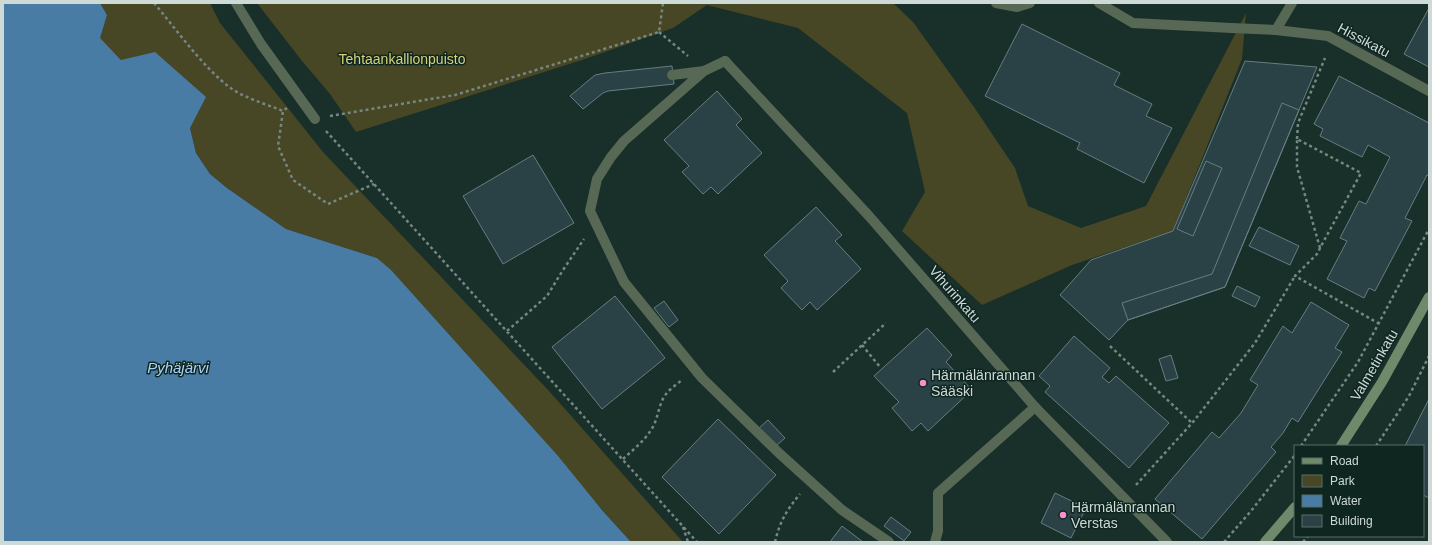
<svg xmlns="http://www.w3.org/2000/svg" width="1432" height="545" font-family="Arial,sans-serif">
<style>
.green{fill:#474625}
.water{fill:#497ca4}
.building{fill:#2a4246;stroke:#647e82}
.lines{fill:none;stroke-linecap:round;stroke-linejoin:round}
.path{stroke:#768782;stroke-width:2.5;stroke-dasharray:3 3;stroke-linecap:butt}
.lane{stroke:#576854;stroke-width:10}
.street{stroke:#576854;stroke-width:10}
.secondary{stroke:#6f8a6b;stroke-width:10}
.poi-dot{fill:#f890cc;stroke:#0f2520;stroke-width:1.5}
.labels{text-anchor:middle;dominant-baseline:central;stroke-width:3;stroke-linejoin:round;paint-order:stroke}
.street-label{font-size:14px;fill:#cddad6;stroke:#0f2520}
.park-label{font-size:14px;fill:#d6d379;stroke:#0f2520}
.poi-label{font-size:14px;fill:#cddad6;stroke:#0f2520;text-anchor:start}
.water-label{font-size:15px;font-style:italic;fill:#aad5f9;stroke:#0f2520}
</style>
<rect width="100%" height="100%" fill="#192f29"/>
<!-- green -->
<path class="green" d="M 100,3 L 210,3 L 220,23 L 323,152 L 549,391 L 683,542 L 631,542 L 377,258 L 286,229 L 227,188 L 210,174 L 196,153 L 190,128 L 99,38 L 107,15 Z
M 257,3 L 893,3 L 913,22 L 974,107 L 1015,168 L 1028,206 L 1081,228 L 1146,206 L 1246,13 L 1242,59 L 1173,231 L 1072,265 L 982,305 L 902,231 L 925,192 L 907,113 L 798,28 L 707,5 L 673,28 L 582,60 L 356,132 L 330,94 L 302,61 Z"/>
<!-- water -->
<path class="water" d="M 3,3 L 100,3 L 107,15 L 100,38 L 121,60 L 155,52 L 206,97 L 190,128 L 196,153 L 210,174 L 227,188 L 286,229 L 377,258 L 391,270 L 558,456 L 602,510 L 631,542 L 3,542 Z"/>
<!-- building -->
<path class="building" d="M 1429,8 L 1429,67 L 1404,54 Z
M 1022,24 L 1120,73 L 1114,85 L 1152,104 L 1146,116 L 1172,128 L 1144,183 L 1077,149 L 1080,143 L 985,96 Z
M 1245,61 L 1317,67 L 1225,287 L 1128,320 L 1109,340 L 1060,295 L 1091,260 L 1173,231 Z
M 672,66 L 674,84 L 608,91 L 603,93 L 583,109 L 570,96 L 595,75 L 605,73 Z
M 1339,76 L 1429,123 L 1429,176 L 1427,175 L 1405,218 L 1412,221 L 1375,291 L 1369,288 L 1364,298 L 1327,279 L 1347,241 L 1340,238 L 1359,201 L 1366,204 L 1390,157 L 1368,145 L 1362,157 L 1320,136 L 1323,129 L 1314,124 Z
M 717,91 L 742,119 L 736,125 L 762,153 L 718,194 L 711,187 L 703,194 L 682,172 L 689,166 L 664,140 Z
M 1282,103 L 1299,110 L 1225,287 L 1128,320 L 1122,303 L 1212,274 Z
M 533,155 L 574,223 L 503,264 L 463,196 Z
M 1206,161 L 1222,168 L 1193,236 L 1177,229 Z
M 816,207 L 842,235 L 835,241 L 861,269 L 817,310 L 810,302 L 802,310 L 781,288 L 788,281 L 764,255 Z
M 1259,227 L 1299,246 L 1290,265 L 1249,246 Z
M 1237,286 L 1260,297 L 1255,307 L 1232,296 Z
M 615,296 L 665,358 L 602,409 L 552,347 Z
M 664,301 L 678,320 L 669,327 L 654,308 Z
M 1311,302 L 1349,325 L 1335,348 L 1342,352 L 1298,422 L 1292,418 L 1283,433 L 1271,447 L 1276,452 L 1202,539 L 1155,499 L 1212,432 L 1219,438 L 1241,413 L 1258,385 L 1250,380 L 1283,326 L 1292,333 Z
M 927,328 L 952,355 L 946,362 L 972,390 L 928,431 L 921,423 L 912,431 L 892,408 L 899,402 L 874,376 Z
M 1074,336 L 1110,368 L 1102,377 L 1109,383 L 1116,376 L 1169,423 L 1129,468 L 1045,392 L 1050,386 L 1039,376 Z
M 1171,355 L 1178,378 L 1166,381 L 1159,359 Z
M 1429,399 L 1429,498 L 1423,495 L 1423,446 L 1405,446 Z
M 718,419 L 776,475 L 719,534 L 662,477 Z
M 768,420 L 785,438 L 776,446 L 759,428 Z
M 1055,493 L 1086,508 L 1071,538 L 1041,523 Z
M 891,517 L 911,532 L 904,541 L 884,526 Z
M 842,526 L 863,542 L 830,542 Z"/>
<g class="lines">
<!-- path -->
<path class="path" d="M 154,3 C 177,30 204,69 232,89 C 247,99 266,104 283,111
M 659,32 L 688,56
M 287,108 L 283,111 L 278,146 L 293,180 L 328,204 L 374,184
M 330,116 L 455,95 L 659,32 L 663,3
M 326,131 L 697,542
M 1297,139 L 1298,123 L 1325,58
M 1320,248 L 1297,167 L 1297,139 L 1361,173 L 1320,248 L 1318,253 L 1295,276 L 1378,323
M 507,331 L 547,296 L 563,270 L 584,239
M 862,345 L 880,367
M 1110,346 L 1192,423
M 833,372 L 886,323
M 1301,446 L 1358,362 L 1429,229
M 1376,446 L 1409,396 L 1429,356
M 623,459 C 633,450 644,441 651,430 C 658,420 658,407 664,397 C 668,390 676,385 682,380
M 1136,485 L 1193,422 L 1255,343 L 1295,276
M 683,527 L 688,542
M 775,542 C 780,521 786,511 800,494
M 1224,542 L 1251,511 L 1295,455
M 1303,542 L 1308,536"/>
<!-- lane -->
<path class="lane" d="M 996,3 L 1017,7 L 1030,3
M 1099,3 L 1133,23 L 1232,28
M 1276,30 L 1292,3
M 725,61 L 704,71 L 624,141 L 611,157 L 597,179 L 590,211 L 624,282 L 702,378 L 780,454 L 842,510 L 889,542
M 672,75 L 704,71
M 935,542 L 938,531 L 938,493 L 1035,407"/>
<!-- street -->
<path class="street" d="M 236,3 L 261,44 L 315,119
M 1232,28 L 1276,30 L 1328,36 L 1429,91
M 725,61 L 869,216 L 1035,407 L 1167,542"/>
<!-- secondary -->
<path class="secondary" d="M 1341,446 L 1382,382 L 1429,297
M 1265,542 L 1295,507"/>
</g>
<!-- markers -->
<g class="poi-dot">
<circle cx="923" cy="383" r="4"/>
<circle cx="1063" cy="515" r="4"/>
</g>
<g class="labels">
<!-- street labels -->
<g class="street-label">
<text transform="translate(1364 40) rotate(28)">Hissikatu</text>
<text transform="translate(955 294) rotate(49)">Vihurinkatu</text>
<text transform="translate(1374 365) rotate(-60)">Valmetinkatu</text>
</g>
<!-- park labels -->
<g class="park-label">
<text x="402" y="59">Tehtaankallionpuisto</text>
</g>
<!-- poi labels -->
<g class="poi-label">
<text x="931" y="375">Härmälänrannan<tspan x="931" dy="16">Sääski</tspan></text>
<text x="1071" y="507">Härmälänrannan<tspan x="1071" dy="16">Verstas</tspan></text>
</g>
<!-- water labels -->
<g class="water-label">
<text x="178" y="367">Pyhäjärvi</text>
</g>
</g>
<!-- border -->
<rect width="1432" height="545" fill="none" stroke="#cddad6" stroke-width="8"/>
<!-- legend -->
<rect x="1294" y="445" width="130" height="92" fill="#0f2520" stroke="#5b6d69"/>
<rect x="1302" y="458" width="20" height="6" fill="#6f8a6b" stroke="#5b6d69"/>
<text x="1330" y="465" font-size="12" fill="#cddad6">Road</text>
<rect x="1302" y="475" width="20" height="12" fill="#474625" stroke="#5b6d69"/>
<text x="1330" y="485" font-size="12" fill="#cddad6">Park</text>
<rect x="1302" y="495" width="20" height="12" fill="#497ca4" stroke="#5b6d69"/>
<text x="1330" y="505" font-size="12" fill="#cddad6">Water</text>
<rect x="1302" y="515" width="20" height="12" fill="#2a4246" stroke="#5b6d69"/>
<text x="1330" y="525" font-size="12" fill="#cddad6">Building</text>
</svg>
